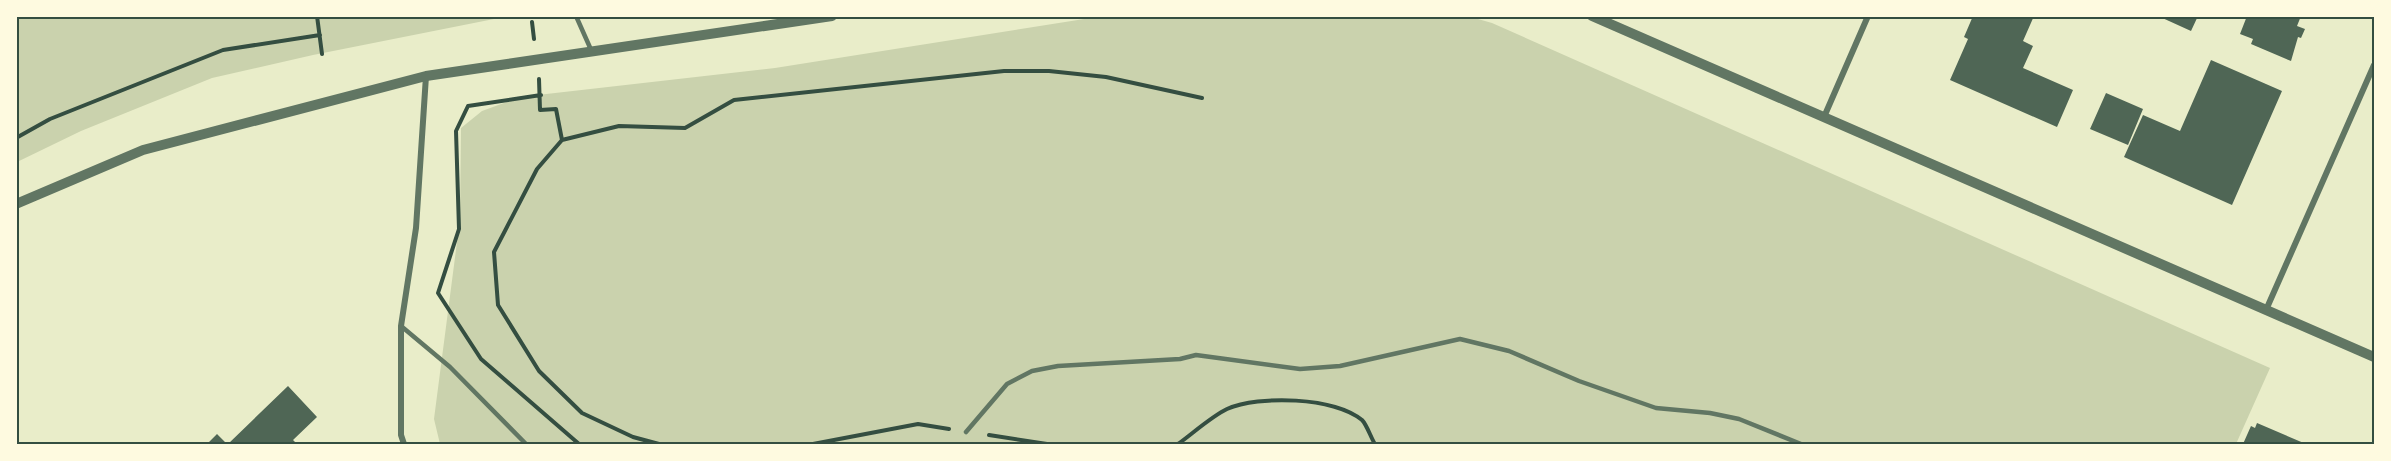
<svg xmlns="http://www.w3.org/2000/svg" width="2391" height="461" font-family="'Alegreya Sans',sans-serif">
<style>
.green{fill:#cad2ad}
.building{fill:#4f6655}
.lines{fill:none;stroke-linecap:round;stroke-linejoin:round}
.path{stroke:#344e41;stroke-width:4}
.service{stroke:#617663;stroke-width:4.5}
.minor{stroke:#617663;stroke-width:6}
.tertiary{stroke:#617663;stroke-width:10}
.neatline{fill:none;stroke:#344e41;stroke-width:2}
</style>
<rect width="100%" height="100%" fill="#e9edc9"/>
<!-- green -->
<path class="green" d="M 1103,16 L 1471,17 L 1492,23 L 2270,368 L 2236,444 L 440,444 L 434,419 L 460,219 L 461,128 L 482,111 L 520,97 L 775,68 Z
M 17,17 L 504,17 L 313,55 L 212,78 L 81,131 L 17,162 Z"/>
<!-- building -->
<path class="building" d="M 1973,16 L 2034,16 L 2023,41 L 2033,46 L 2023,68 L 2073,90 L 2057,127 L 1950,80 L 1968,39 L 1964,37 Z
M 2158,16 L 2198,16 L 2191,31 Z
M 2247,16 L 2301,16 L 2297,26 L 2305,29 L 2301,38 L 2298,37 L 2291,61 L 2251,44 L 2253,39 L 2240,34 Z
M 2211,60 L 2282,91 L 2232,205 L 2124,157 L 2143,115 L 2180,131 Z
M 2106,93 L 2143,109 L 2128,145 L 2090,129 Z
M 288,386 L 317,417 L 293,440 L 297,444 L 228,444 Z
M 2257,423 L 2306,444 L 2243,444 L 2251,426 L 2255,428 Z
M 217,434 L 227,444 L 207,444 Z"/>
<g class="lines">
<!-- path -->
<path class="path" d="M 317,16 L 322,54
M 532,22 L 534,39
M 539,79 L 540,110 L 556,109 L 562,140
M 541,95 L 468,106 L 456,131 L 459,229 L 438,293 L 481,359 L 579,444
M 16,138 L 50,119 L 223,50 L 320,35
M 989,435 L 1047,444
M 659,444 L 633,437 L 582,413 L 539,371 L 498,305 L 494,252 L 537,169 L 562,140 L 619,126 L 685,128 L 734,100 L 1004,71 L 1049,71 L 1106,77 L 1202,98
M 813,444 L 918,424 L 949,429
M 1178,444 C 1192,434 1212,416 1227,409 C 1259,395 1334,397 1362,420 C 1367,425 1371,438 1375,444"/>
<!-- service -->
<path class="service" d="M 576,16 L 592,52
M 401,326 L 450,367 L 526,444
M 966,432 L 1007,384 L 1032,371 L 1058,366 L 1180,359 L 1196,355 L 1300,369 L 1340,366 L 1460,339 L 1509,351 L 1579,381 L 1656,408 L 1710,413 L 1739,419 L 1801,444"/>
<!-- minor -->
<path class="minor" d="M 1824,117 L 1868,16
M 2266,310 L 2374,65
M 404,444 L 401,435 L 401,326 L 416,228 L 426,76"/>
<!-- tertiary -->
<path class="tertiary" d="M 1592,16 L 2374,357
M 16,204 L 143,150 L 426,76 L 832,16"/>
</g>
<!-- border -->
<rect width="2391" height="461" fill="none" stroke="#fefae0" stroke-width="36"/>
<rect x="18" y="18" width="2355" height="425" class="neatline"/>
</svg>
